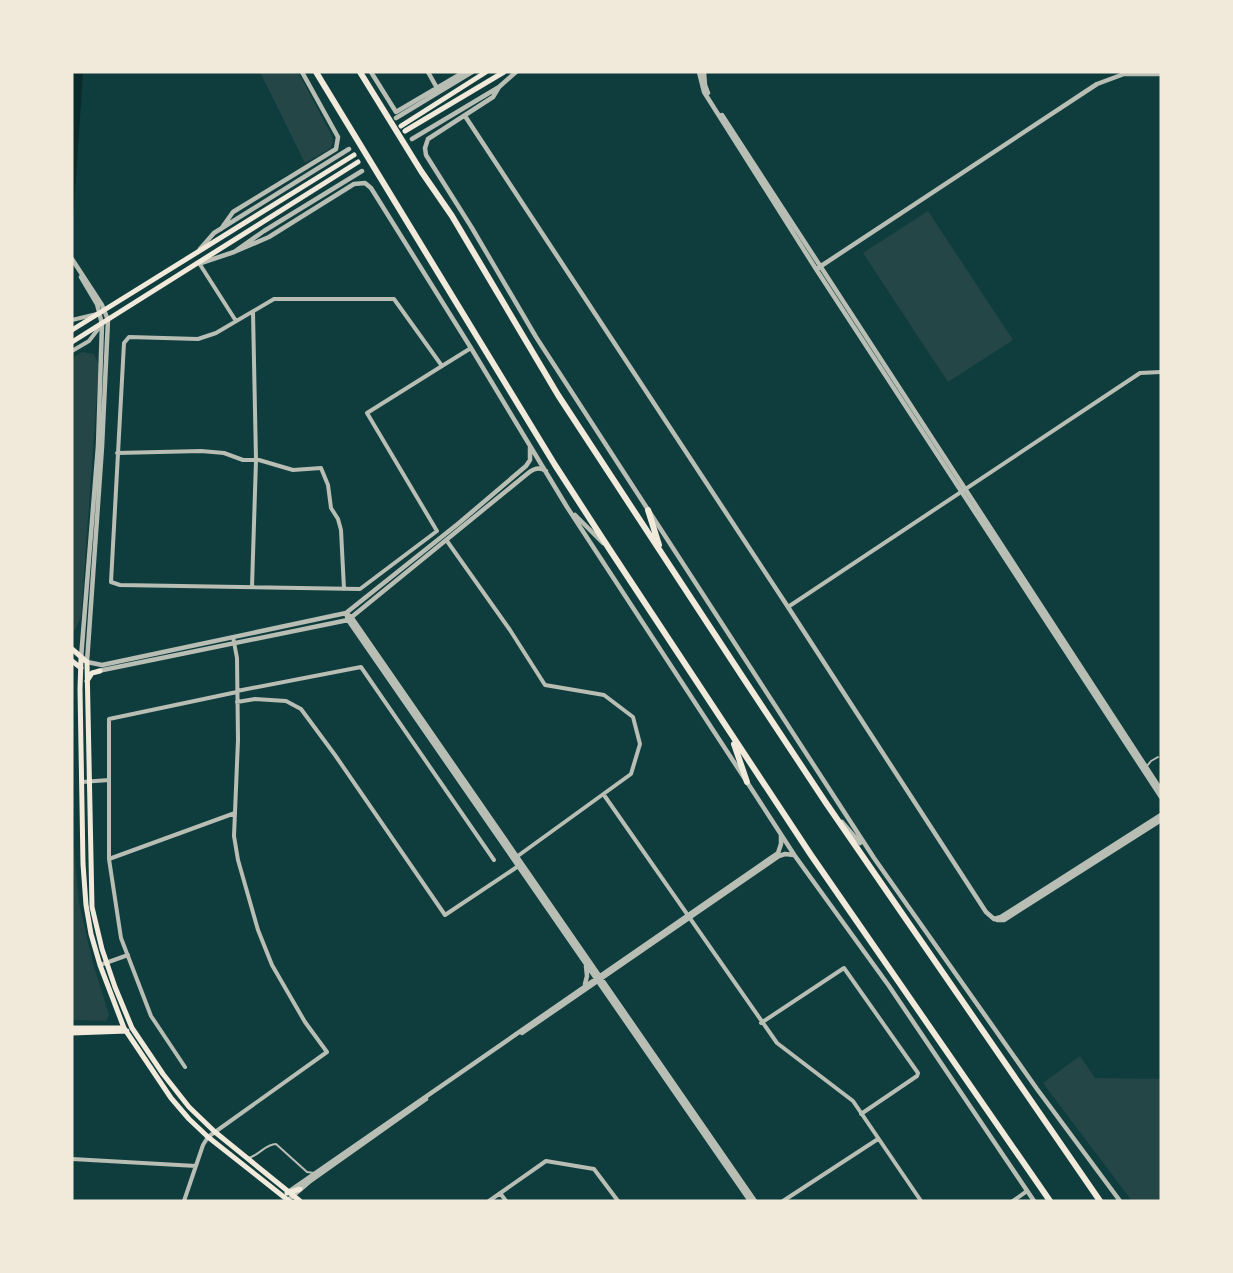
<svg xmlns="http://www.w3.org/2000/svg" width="1233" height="1273" font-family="Montserrat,sans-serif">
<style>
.green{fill:#244646}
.water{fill:#0a2a2b}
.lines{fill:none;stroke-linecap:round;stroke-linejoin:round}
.service{stroke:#b8beb3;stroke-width:2}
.minor{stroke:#b8beb3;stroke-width:4}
.tertiary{stroke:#b8beb3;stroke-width:4.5}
.secondary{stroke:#f1e9da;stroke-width:5}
.trunk{stroke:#f1e9da;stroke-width:6}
</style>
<rect width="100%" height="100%" fill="#0f3d3e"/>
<!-- green -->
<path class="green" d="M 260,72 L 298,72 L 331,134 L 333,140 L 331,148 L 305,163 Z
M 928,211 L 1013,340 L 948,382 L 863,253 Z
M 82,352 L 94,354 L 99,365 L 81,617 L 75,630 L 72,631 L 72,358 Z
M 72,825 L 79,903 L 93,963 L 109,1015 L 106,1021 L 72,1020 Z
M 1080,1056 L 1095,1078 L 1161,1079 L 1161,1201 L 1132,1201 L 1043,1083 Z"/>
<!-- water -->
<path class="water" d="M 72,72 L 83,72 L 72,237 Z"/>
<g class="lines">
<!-- service -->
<path class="service" d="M 1147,766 L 1151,761 L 1158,757
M 248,1158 C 259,1156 265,1144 276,1144 L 307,1172 L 314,1173"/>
<!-- minor -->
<path class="minor" d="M 199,263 L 236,321
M 274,299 L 394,299 L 442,366 L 367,413 L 437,531 L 360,589 L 120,585 L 111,582 L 124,343 L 129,337 L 198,339 L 216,333 Z
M 72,320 L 97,314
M 72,351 L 89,341 L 102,324
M 442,366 L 471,348
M 117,453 L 201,451 L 224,453 L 243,460 L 259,460 L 293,470 L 321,468 L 328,485 L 331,508 L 338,519 L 341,530 L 344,589
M 447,541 L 510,630 L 545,685 L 604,695 L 633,717 L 640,744 L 631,774 L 515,858
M 252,587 L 256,460 L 253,312
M 788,607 L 1140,373 L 1161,372
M 237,691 L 361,667 L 494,860
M 237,702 L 255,699 L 286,701 L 301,709 L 335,755 L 445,915 L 520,865
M 109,780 L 109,859 L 121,938 L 151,1016 L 185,1067
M 82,782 L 109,780 L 109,719 L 237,692
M 604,795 L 777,1043 L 853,1101 L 921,1201
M 109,859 L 235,813
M 100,965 L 128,955
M 761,1023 L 844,968 L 918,1073 L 917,1076 L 861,1114
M 72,1159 L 196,1166
M 500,1193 L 506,1201
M 184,1201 L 203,1145 L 208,1137 L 327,1052 L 305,1022 L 272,965 L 258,930 L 238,860 L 234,836 L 238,740 L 237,658 L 233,637
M 489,1201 L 546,1161 L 594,1169 L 618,1201
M 783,1201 L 878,1139
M 1013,1201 L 1027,1191"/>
<!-- tertiary -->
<path class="tertiary" d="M 371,72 L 396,112 L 464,72
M 428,72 L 437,88
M 699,72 L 704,92 L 816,269 L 1161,797
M 704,72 L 705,85 L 708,93
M 499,87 L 493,97 L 428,139 L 425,148 L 426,155 L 472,228 L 536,337 L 874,858 L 1037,1089 L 1120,1201
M 722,115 L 1161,790
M 465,116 L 788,607 L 986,912 L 994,919
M 396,118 L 472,72
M 412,139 L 499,87 L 516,72
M 221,229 L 233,212 L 336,149 L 338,137 L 302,72
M 200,249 L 214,233 L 349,149
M 234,252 L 269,237 L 354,184 L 365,183 L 371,188 L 471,348 L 567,507 L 747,782 L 795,856 L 889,986 L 1034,1201
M 72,259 L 102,305 L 108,320 L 102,447 L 87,662 L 102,665 L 346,613 L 459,523 L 526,466 L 530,460 L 530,447
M 201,263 L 234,252 L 264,231 L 362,171
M 818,268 L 1097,84 L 1124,74 L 1161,74
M 81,277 L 97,304 L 102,324 L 98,446 L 81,658
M 575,515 L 603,543
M 346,613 L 352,618 L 755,1201
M 346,613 L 348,620 L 750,1201
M 98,671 L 348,620 L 527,474 C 533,469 539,466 546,471
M 842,822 L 860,843
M 994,919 L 1001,917 L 1161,815
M 997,920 L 1004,920 L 1161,820
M 585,984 L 587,976 L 586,966
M 522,1033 L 779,856 L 785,854 L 794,855
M 288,1192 L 778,853 L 781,844 L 781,835
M 288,1200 L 309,1182 L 426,1099"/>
<!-- secondary -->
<path class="secondary" d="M 401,126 L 486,72
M 405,131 L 504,72
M 72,330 L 354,155
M 72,342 L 358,162
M 72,649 L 87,662 L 92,907 L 102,949 L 115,987 L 132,1028 L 163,1074 L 189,1107 L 215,1132 L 300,1201
M 81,658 L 80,689 L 83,864 L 86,905 L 91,934 L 100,965 L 124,1028 L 171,1098 L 189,1119 L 208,1137 L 289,1201
M 72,661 L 81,668
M 87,681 L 92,673 L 100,671
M 72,1028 L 124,1028
M 72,1033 L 127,1031
M 287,1193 L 300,1189"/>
<!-- trunk -->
<path class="trunk" d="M 316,72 L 555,465 L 610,550 L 811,855 L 1050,1201
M 360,72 L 421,171 L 452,216 L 558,395 L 742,676 L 826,803 L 1100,1201
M 648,510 L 659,545
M 734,744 L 747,782"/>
</g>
<!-- border -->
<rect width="1233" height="1273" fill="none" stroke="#f1e9da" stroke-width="147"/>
</svg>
